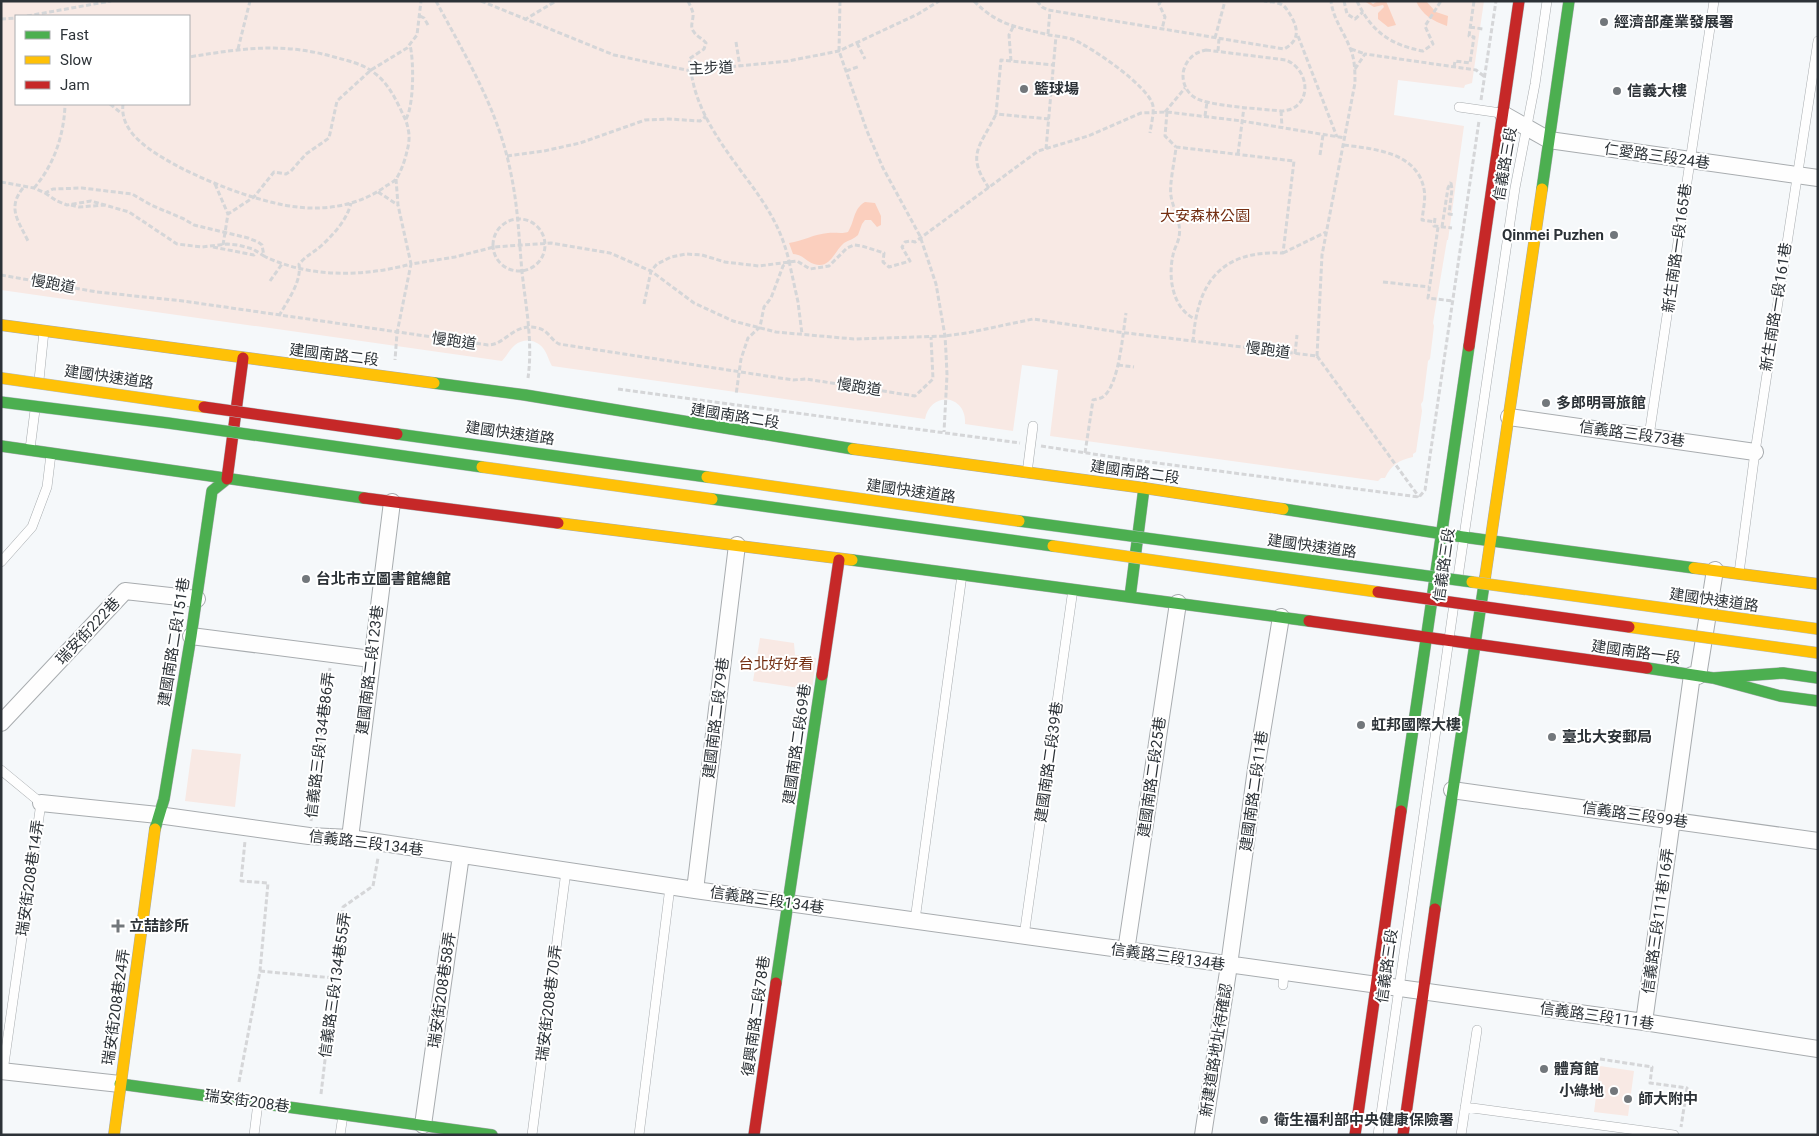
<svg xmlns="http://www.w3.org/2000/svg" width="1819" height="1136" font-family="Roboto,'Noto Sans TC',sans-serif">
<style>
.green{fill:#f8e9e4;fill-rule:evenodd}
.water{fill:#fbcfbe}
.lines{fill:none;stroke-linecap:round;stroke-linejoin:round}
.lane-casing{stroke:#a8acaf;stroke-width:10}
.street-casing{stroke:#a8acaf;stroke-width:18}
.fast-casing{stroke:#a8acaf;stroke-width:12}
.slow-casing{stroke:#a8acaf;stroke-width:12}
.jam-casing{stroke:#a8acaf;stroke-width:12}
.path{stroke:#d5d6d8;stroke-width:3;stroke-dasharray:5 2.5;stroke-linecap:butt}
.lane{stroke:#fefefe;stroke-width:9}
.street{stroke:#fefefe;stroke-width:16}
.fast{stroke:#4caf50;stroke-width:11}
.slow{stroke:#ffc107;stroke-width:11}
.jam{stroke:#c62828;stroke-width:11}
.fast-bridge-casing{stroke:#b5bfc5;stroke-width:12;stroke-linecap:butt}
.slow-bridge-casing{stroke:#b5bfc5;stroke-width:12;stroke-linecap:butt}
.jam-bridge-casing{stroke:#b5bfc5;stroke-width:12;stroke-linecap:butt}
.fast-bridge{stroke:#4caf50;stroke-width:11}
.slow-bridge{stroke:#ffc107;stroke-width:11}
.jam-bridge{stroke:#c62828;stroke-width:11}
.poi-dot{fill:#72777b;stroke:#fff;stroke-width:2}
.labels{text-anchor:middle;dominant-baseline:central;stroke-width:4;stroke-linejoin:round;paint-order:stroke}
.poi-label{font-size:15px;font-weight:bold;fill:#2c3237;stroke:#fff;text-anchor:start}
.street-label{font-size:15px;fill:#2c3237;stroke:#fff}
.park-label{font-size:15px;fill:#742f12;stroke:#fff}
</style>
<rect width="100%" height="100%" fill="#f5f8fa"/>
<!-- green -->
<path class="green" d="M 1,1 L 1484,1 L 1472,83 L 1465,85 L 1464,88 L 1398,80 L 1394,115 L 1464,126 L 1448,240 L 1447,240 L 1433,323 L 1434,326 L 1430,359 L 1428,361 L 1423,401 L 1421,404 L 1422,411 L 1416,452 L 1413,454 L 1413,457 C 1399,460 1391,465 1385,478 L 1381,478 L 1378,481 L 1050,436 L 1058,370 L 1022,365 L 1013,431 L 965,424 C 967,395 931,390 925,419 L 552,366 C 549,361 547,353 543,348 C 536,339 523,338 515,345 C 509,350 507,356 502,361 L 1,290 ZM 16,16 L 189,16 L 189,104 L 16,104 Z
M 760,638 L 794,643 L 795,655 L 816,658 L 812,690 L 753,681 Z
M 192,749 L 241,754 L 235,807 L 185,801 Z
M 1600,1066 L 1634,1071 L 1628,1116 L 1594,1112 Z"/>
<!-- water -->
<path class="water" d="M 1364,1 L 1369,1 L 1373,4 L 1378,1 L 1386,1 L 1396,25 L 1388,27 L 1378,19 L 1378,13 L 1384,7 L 1383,5 L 1374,7 Z
M 1416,1 L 1426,1 L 1436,12 L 1448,16 L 1447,26 C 1433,21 1422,15 1416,1 Z
M 865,202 L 875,203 L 881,216 L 881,225 L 877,227 L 871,220 L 865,220 L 862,224 L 858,235 C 854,239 849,240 844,243 C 835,250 830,270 814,264 C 805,261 804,255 793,254 L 789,243 C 803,241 814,234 828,233 C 835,232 841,234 848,232 C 855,221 853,209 865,202 Z"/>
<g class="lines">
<defs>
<path id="lane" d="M 1459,107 L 1501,113
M 39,380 L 44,331
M 1649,436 L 1714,1
M 30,449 L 35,410
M 1027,473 L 1033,426
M 1,562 L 32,527 L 47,487 L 51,454
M 1739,573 L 1755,452 L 1818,41
M 1458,577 L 1515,188 L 1535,84 L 1547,1
M 1,770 L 41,803 L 3,1071
M 915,920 L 962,575
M 1024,936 L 1073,589
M 1283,985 L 1284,973
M 1465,1107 L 1674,1135
M 254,1135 L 258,1103
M 340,1135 L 343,1115
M 532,1135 L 566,871
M 639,1135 L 670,887
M 1378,1135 L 1454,604
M 1461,1135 L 1477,1030"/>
<path id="street" d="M 1503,114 L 1549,140 L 1818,178
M 1509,417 L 1755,452
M 191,636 L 371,659
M 1698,676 L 1715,570
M 1,723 L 125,591 L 197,599
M 1452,790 L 1818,841
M 41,803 L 158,815 L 309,836 L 350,838 L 695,890 L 1644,1022 L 1818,1049
M 350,838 L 392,502
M 695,890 L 737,545
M 1126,951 L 1178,603
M 1644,1022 L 1692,675
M 1,1071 L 120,1084
M 423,1125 L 461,855
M 1203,1135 L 1229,965 L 1256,769 L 1281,617"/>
<path id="fast" d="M 1542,189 L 1569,1
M 434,383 L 525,395 L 853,449
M 1,446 L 364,498
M 1283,509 L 1463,537 L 1694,568
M 852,560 L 1309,621
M 1130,597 L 1144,488
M 1647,668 L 1713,678 L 1780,696 L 1818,701
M 1713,678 L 1783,673 L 1818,678
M 1401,811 L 1469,346
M 155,829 L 164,799 L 191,636 L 212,491 L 227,479
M 1435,909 L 1485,578
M 776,983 L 822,675
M 120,1084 L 492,1135"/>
<path id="slow" d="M 1,325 L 434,383
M 853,449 L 1144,488 L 1283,509
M 558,523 L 852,560
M 1694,568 L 1818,584
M 1485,578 L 1542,189
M 114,1135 L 155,829"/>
<path id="jam" d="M 1469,346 L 1519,1
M 227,479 L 243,358
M 364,498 L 558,523
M 1309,621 L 1647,668
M 822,675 L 839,560
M 754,1135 L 776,983
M 1355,1135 L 1401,811
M 1403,1135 L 1435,909"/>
</defs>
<!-- lane casing -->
<use href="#lane" class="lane-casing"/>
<!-- street casing -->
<use href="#street" class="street-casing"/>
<!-- fast casing -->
<use href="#fast" class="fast-casing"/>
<!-- slow casing -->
<use href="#slow" class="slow-casing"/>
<!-- jam casing -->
<use href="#jam" class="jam-casing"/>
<!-- path -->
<path class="path" d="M 436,1 C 466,57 499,111 511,174 C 518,207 519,239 522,272 C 526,308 533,342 528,378
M 481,1 L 614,55 L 691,71 L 788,61 L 839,51 L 918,14 L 939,1
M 688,1 C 690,5 692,9 693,13 C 694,20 689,26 694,32 C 697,37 702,38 706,43 L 704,49 L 689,59 C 691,66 691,74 693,82 C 697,101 707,121 718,138 C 745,181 777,209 789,261 L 783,266 L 771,298 L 764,307 L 760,327 L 748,338 L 741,359 L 736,395
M 840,1 L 839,51 L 867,131 L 883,168 L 920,236 L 936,284 L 945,336 L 946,353 L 947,375 L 944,432
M 974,1 C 998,26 1018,27 1049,35 C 1056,36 1064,37 1072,39 C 1090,46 1150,87 1153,106 C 1154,114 1151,125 1150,133
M 1037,1 L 1042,7 L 1048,10 L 1284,49 C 1299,41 1299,30 1291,16 C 1289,13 1287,9 1284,6 C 1279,2 1271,2 1264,1
M 1161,1 L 1159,4 L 1165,17 L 1162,29
M 1344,1 L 1347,14 L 1355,19 L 1363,12
M 1357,1 C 1371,31 1390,45 1423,51 L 1433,44 L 1425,26 L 1441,1
M 27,16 L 111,1
M 420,16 L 424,18 L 428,25
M 1,19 L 16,18
M 524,20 L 556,1
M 1013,27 L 1009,35 L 1011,61 L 1054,65
M 1470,27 L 1483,29
M 1048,34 L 1050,10
M 1298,36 L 1337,137
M 1215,38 L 1225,1
M 736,42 L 740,67
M 857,43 L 865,59
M 238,49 L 250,1
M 1351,49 L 1365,54
M 1206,50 L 1286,60 C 1312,71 1312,110 1281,111 C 1263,109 1206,106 1194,97 C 1185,91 1181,79 1184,69 C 1187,59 1195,52 1206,50 Z
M 1218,51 L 1219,39
M 1011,61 L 1001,60 L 996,114 L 1049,119
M 1454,67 L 1455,61 L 1470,63 L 1474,37 L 1469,36 L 1474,1
M 1355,69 L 1365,54 L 1476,70 L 1485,77
M 846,71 L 860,66
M 1481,100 L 1496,1
M 110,104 L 121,113
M 123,104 C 119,135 156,154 179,167 C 217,186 277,210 319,208 C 344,207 367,200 386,186 C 389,184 394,182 396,179 C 401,172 405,160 407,151 C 409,144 410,136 408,129 C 407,121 403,115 400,108 C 393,94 386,81 373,72 C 364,65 350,61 338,58 C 283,42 244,48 189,57
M 1281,111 L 1282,127
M 1165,112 L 1185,88
M 1167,112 L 1165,136 L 1176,147
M 1205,116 L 1207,102
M 406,119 C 414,105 414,61 410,45
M 1344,145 C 1374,149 1417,152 1424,189 C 1426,199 1423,210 1422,220 L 1435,222
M 1046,149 L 1056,36
M 1238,154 L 1244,107
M 1320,155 L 1323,135
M 507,156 L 544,151 L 580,143 L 645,120 L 669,119 L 700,121 L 706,116
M 396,179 L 398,205 L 411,264 L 455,257 L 494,247 L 551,243 L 610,253 L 651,271 L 694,303 L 733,321 L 776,332 L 854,339 L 945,336 L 967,333 L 1033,319 L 1118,332 L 1317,356
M 1,182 L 34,188 L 45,193 L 53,189 L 82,188 L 132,194 L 151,205 L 184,219 L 194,225 L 248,238 L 258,242 L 262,245 L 264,256 C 308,278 364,277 411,264 L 397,333 L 395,360
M 1451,183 L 1452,189 L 1449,214 L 1455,215
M 215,184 L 228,214
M 23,188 C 7,208 18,220 28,241
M 34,188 C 54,165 64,135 65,105
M 989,188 C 965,154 981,146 996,114
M 378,192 L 398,205
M 45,193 L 57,201 L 67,205 L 91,201 L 129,212 L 177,244 L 202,247 L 227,244 L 238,245 L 253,249 L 264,256
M 71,205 L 79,207 L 105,205
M 1435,218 L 1434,226 L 1452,228
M493 245a26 26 0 1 1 52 0a26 26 0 1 1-52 0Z
M 1438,227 L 1428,298 L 1453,301
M 1442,227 L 1448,188 L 1451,182
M 223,245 L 228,214 L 254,197 L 274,172 L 286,174 L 291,171 L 306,154 L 329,138 L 337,101 L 371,70 L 407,48 L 417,35 L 421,1
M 213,247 L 254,255 L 256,253
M 1283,253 L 1326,232
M 789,261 L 798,302 L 802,334
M 1,275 L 97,292 L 183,301 L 488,345 C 506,345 513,322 538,328 C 548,330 551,340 559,344 L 793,380 L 806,379 L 915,396 L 933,379 L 931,337
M 270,281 L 282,264
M 1383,282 L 1429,287
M 644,304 L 651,271 L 657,264 L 671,257 L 686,254 L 702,255 L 725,262 L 759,266 L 797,261 L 810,269 L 829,266 L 847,248 L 854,245 L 862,246 L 884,253 L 883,262 L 889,267 L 910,261 L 902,247 L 905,242 L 911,241 L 915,242 L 1038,151 L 1088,136 L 1141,113 L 1167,112 L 1242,121 L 1345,138
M 279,316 C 287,301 302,282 299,264 C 308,254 312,254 321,246 C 333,235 347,220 351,203
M 1193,342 C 1197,283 1220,250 1283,253 L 1294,161 L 1176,147 C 1175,159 1169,185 1171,196 C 1173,209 1182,223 1179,237 C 1178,243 1174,249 1173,255 C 1168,277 1172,308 1195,319
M 1295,354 L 1297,335
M 1317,356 L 1322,255 L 1355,83 C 1355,72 1355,59 1350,48 C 1344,32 1333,19 1331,1
M 1317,356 L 1419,497
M 1118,365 L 1134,367
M 618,389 L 1020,443
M 1041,446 L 1126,459 L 1419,497 L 1425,490 L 1479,121
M 1085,453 L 1093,400 C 1096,399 1101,399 1104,396 C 1119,384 1123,333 1126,313
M 311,821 L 330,668
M 260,971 L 334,978
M 1600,1059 L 1652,1067 L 1650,1083 L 1687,1088 L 1681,1127
M 239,1082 L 260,971 L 268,883 L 241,881 L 245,841
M 321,1094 L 343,907 L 373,886 L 378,858"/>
<!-- lane -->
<use href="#lane" class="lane"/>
<!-- street -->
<use href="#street" class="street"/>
<!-- fast -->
<use href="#fast" class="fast"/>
<!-- slow -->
<use href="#slow" class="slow"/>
<!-- jam -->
<use href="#jam" class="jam"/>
<defs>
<path id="fast-bridge" d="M 1,402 L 168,423 L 482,467
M 397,434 L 707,477
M 712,499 L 1053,546
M 1019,521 L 1472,582"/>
<path id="slow-bridge" d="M 1,378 L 204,407
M 482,467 L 712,499
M 707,477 L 1019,521
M 1053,546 L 1378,592
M 1472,582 L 1818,629
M 1629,627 L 1818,653"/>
<path id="jam-bridge" d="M 204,407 L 397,434
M 1378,592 L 1629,627"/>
</defs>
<!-- fast-bridge casing -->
<use href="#fast-bridge" class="fast-bridge-casing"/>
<!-- slow-bridge casing -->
<use href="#slow-bridge" class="slow-bridge-casing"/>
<!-- jam-bridge casing -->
<use href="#jam-bridge" class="jam-bridge-casing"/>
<!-- fast-bridge -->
<use href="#fast-bridge" class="fast-bridge"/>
<!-- slow-bridge -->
<use href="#slow-bridge" class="slow-bridge"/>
<!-- jam-bridge -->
<use href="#jam-bridge" class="jam-bridge"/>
</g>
<!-- markers -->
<g class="poi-dot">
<circle cx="1604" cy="22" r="5"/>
<circle cx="1024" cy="89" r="5"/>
<circle cx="1617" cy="91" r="5"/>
<circle cx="1614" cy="235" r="5"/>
<circle cx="1546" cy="403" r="5"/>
<circle cx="306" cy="579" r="5"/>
<circle cx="1361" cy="725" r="5"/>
<circle cx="1552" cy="737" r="5"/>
<path d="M115.5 918.5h5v5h5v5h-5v5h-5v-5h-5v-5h5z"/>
<circle cx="1544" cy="1069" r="5"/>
<circle cx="1614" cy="1091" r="5"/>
<circle cx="1628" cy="1099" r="5"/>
<circle cx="1264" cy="1120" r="5"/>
</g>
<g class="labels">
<!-- poi labels -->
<g class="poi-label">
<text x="1614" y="22">經濟部產業發展署</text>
<text x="1034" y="89">籃球場</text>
<text x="1627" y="91">信義大樓</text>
<text x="1604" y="235" text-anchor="end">Qinmei Puzhen</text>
<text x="1556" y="403">多郎明哥旅館</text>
<text x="316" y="579">台北市立圖書館總館</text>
<text x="1371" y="725">虹邦國際大樓</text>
<text x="1562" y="737">臺北大安郵局</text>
<text x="129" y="926">立喆診所</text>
<text x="1554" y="1069">體育館</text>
<text x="1604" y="1091" text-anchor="end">小綠地</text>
<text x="1638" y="1099">師大附中</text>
<text x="1274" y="1120">衛生福利部中央健康保險署</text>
</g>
<!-- street labels -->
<g class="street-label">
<text transform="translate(711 68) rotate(-2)">主步道</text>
<text transform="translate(1657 156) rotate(8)">仁愛路三段24巷</text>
<text transform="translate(1505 164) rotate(-80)">信義路三段</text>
<text transform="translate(1677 248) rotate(-82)">新生南路一段165巷</text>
<text transform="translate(53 284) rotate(10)">慢跑道</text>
<text transform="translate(1776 307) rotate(-81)">新生南路一段161巷</text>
<text transform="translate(454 341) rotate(8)">慢跑道</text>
<text transform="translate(1268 350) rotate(7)">慢跑道</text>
<text transform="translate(334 355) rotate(7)">建國南路二段</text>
<text transform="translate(109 377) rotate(8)">建國快速道路</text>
<text transform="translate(859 387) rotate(9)">慢跑道</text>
<text transform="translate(735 416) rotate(9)">建國南路二段</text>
<text transform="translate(510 433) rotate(8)">建國快速道路</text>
<text transform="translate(1632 434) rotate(8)">信義路三段73巷</text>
<text transform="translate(1135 472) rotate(8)">建國南路二段</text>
<text transform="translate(911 491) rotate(8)">建國快速道路</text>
<text transform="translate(1312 546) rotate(8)">建國快速道路</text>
<text transform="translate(1444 565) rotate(-82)">信義路三段</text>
<text transform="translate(1714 600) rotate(8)">建國快速道路</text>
<text transform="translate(88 631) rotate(-47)">瑞安街222巷</text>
<text transform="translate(174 642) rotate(-81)">建國南路二段151巷</text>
<text transform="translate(1636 652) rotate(8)">建國南路一段</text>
<text transform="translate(370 670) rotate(-83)">建國南路二段123巷</text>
<text transform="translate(716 718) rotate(-83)">建國南路二段79巷</text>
<text transform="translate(797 744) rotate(-82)">建國南路二段69巷</text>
<text transform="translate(320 745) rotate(-83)">信義路三段134巷86弄</text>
<text transform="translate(1049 762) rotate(-82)">建國南路二段39巷</text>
<text transform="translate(1152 777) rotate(-82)">建國南路二段25巷</text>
<text transform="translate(1254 791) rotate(-82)">建國南路二段11巷</text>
<text transform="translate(1635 815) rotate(8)">信義路三段99巷</text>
<text transform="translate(366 843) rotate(7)">信義路三段134巷</text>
<text transform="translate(30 878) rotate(-82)">瑞安街208巷14弄</text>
<text transform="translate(767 900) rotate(8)">信義路三段134巷</text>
<text transform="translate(1658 921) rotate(-82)">信義路三段111巷16弄</text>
<text transform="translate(1168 957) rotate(8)">信義路三段134巷</text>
<text transform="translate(1387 966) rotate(-82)">信義路三段</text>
<text transform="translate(335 985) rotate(-82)">信義路三段134巷55弄</text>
<text transform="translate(442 990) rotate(-82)">瑞安街208巷58弄</text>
<text transform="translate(549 1003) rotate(-83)">瑞安街208巷70弄</text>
<text transform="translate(116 1007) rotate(-82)">瑞安街208巷24弄</text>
<text transform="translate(756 1016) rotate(-82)">復興南路二段78巷</text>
<text transform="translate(1597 1016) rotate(8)">信義路三段111巷</text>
<text transform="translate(1216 1050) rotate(-81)">新建道路地址待確認</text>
<text transform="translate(247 1101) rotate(8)">瑞安街208巷</text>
</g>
<!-- park labels -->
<g class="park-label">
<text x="1205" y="216">大安森林公園</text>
<text x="776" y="664">台北好好看</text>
</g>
</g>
<!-- border -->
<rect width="1819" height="1136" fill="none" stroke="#2c3237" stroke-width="5"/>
<!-- legend -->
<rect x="15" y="15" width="175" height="90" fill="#ffffff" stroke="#abadaf"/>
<rect x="25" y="31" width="25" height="8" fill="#4caf50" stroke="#abadaf"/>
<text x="60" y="40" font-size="15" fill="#2c3237">Fast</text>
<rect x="25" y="56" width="25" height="8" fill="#ffc107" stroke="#abadaf"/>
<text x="60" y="65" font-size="15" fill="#2c3237">Slow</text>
<rect x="25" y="81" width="25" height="8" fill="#c62828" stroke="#abadaf"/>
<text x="60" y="90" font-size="15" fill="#2c3237">Jam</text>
</svg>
